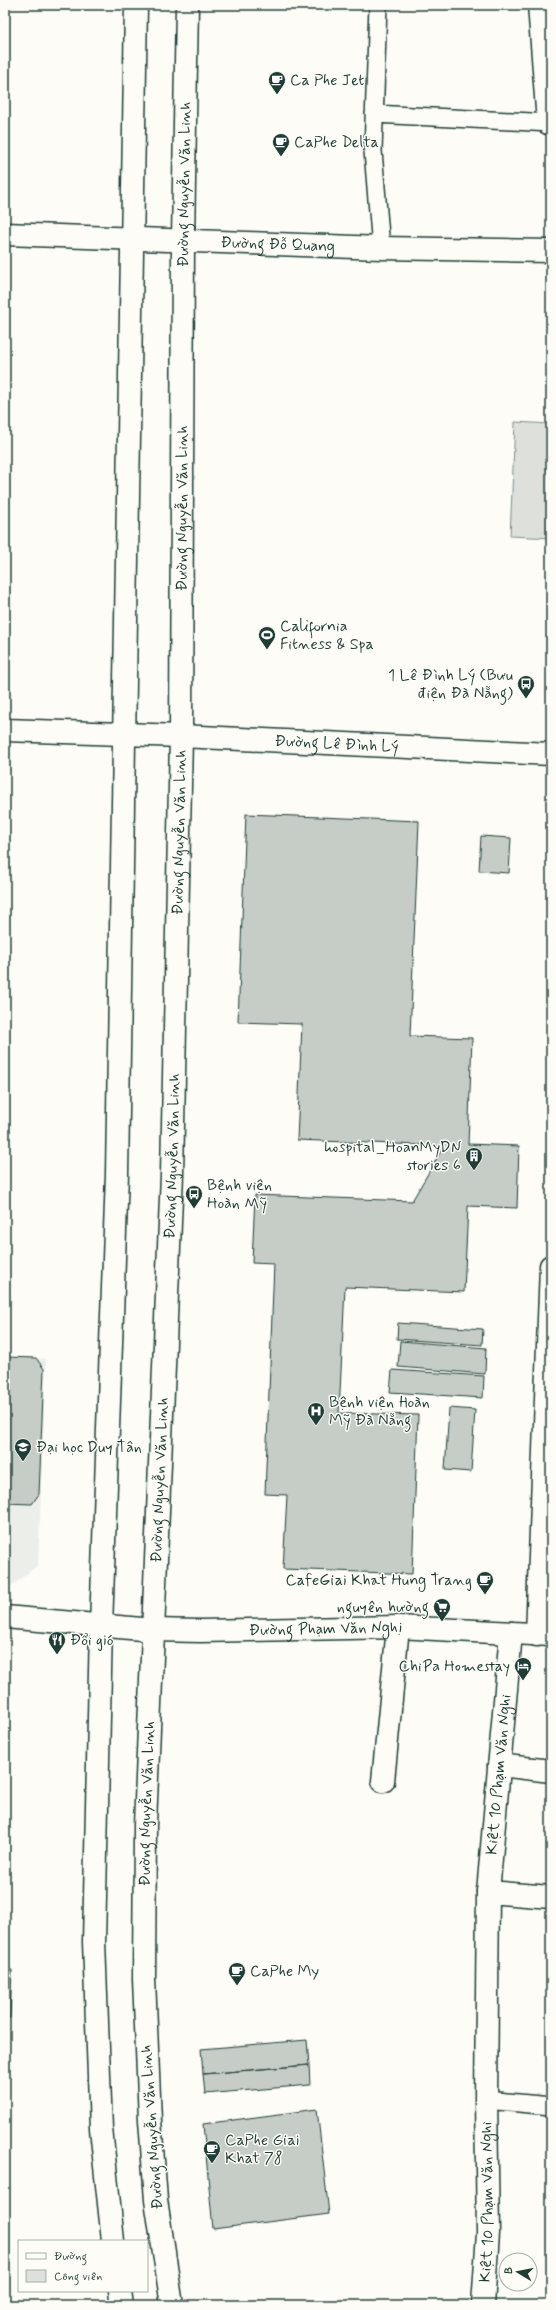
<svg xmlns="http://www.w3.org/2000/svg" width="556" height="2310" font-family="Mynerve,sans-serif">
<style>
.built{fill:#eceee9}
.green{fill:#dde0db;stroke:#7e8e88}
.building{fill:#c6cdc7;stroke:#1f3d34}
.lines{fill:none;stroke-linecap:round;stroke-linejoin:round}
.lane-casing{stroke:#1f3d34;stroke-width:20}
.street-casing{stroke:#1f3d34;stroke-width:25}
.secondary-casing{stroke:#1f3d34;stroke-width:25}
.primary-casing{stroke:#1f3d34;stroke-width:25}
.lane{stroke:#fdfcf7;stroke-width:17}
.street{stroke:#fdfcf7;stroke-width:22}
.secondary{stroke:#fdfcf7;stroke-width:22}
.primary{stroke:#fdfcf7;stroke-width:22}
.labels{text-anchor:middle;dominant-baseline:central;stroke-width:3;stroke-linejoin:round;paint-order:stroke}
.poi-label{font-size:16px;fill:#1f3d34;stroke:#fdfcf7;text-anchor:start}
.street-label{font-size:16px;fill:#1f3d34;stroke:#fdfcf7}
</style>
<rect width="100%" height="100%" fill="#fdfcf7"/>
<filter id="ink" filterUnits="userSpaceOnUse"><feTurbulence type="fractalNoise" baseFrequency=".025" numOctaves="2"/><feDisplacementMap in="SourceGraphic" scale="8" xChannelSelector="R" yChannelSelector="G"/><feConvolveMatrix kernelMatrix="1 2 1 2 8 2 1 2 1" color-interpolation-filters="sRGB"/></filter>
<g filter="url(#ink)">
<!-- built -->
<path class="built" d="M 5,1357 L 46,1359 L 38,1565 L 11,1586 L 5,1585 Z"/>
<!-- green -->
<path class="green" d="M 515,422 L 551,424 L 551,538 L 510,536 Z"/>
<!-- building -->
<path class="building" d="M 246,814 L 419,821 L 410,1036 L 472,1038 L 468,1144 L 519,1146 L 517,1208 L 468,1206 L 464,1292 L 345,1287 L 339,1413 L 418,1415 L 412,1574 L 283,1569 L 287,1495 L 265,1494 L 274,1264 L 252,1263 L 255,1195 L 412,1201 L 444,1146 L 297,1140 L 302,1024 L 238,1022 Z
M 481,836 L 511,838 L 509,873 L 479,871 Z
M 398,1323 L 483,1329 L 482,1345 L 397,1339 Z
M 400,1341 L 486,1348 L 485,1374 L 398,1367 Z
M 5,1357 L 36,1358 L 44,1369 L 39,1494 L 32,1504 L 5,1503 Z
M 392,1370 L 484,1376 L 483,1398 L 390,1392 Z
M 449,1408 L 475,1410 L 471,1472 L 445,1470 Z
M 5,1970 L 12,1970 L 10,2018 L 5,2018 Z
M 307,2040 L 309,2065 L 203,2074 L 201,2049 Z
M 309,2065 L 310,2085 L 205,2094 L 203,2074 Z
M 317,2109 L 329,2214 L 213,2229 L 203,2124 Z"/>
<g class="lines">
<defs>
<path id="lane" d="M 378,5 L 373,151 L 381,248
M 374,114 L 551,123
M 486,2100 L 551,2106"/>
<g id="street">
<path d="M 539,5 L 548,123"/>
<path id="s1" d="M 5,234 L 381,248 L 551,251"/>
<path id="s2" d="M 5,1617 L 153,1630 L 200,1631 L 398,1627 L 551,1635"/>
<path d="M 537,1635 L 551,1266"/>
<path d="M 499,1765 L 551,1771"/>
<path d="M 383,1781 L 398,1627"/>
<path d="M 488,1892 L 551,1897"/>
<path id="s3" d="M 483,2305 L 488,2233 L 486,2100 L 488,1892 L 511,1633"/>
</g>
<g id="secondary">
<path id="s4" d="M 5,730 L 181,736 L 551,754"/>
</g>
<g id="primary">
<path d="M 113,2241 L 101,2129 L 94,1942 L 101,1627 L 117,1174 L 136,5"/>
<path d="M 120,2291 L 122,2305"/>
<path id="s5" d="M 172,2305 L 156,2200 L 150,2120 L 144,1979 L 145,1825 L 172,1174 L 181,736 L 183,240 L 187,5"/>
</g>
</defs>
<!-- lane casing -->
<use href="#lane" class="lane-casing"/>
<!-- street casing -->
<use href="#street" class="street-casing"/>
<!-- secondary casing -->
<use href="#secondary" class="secondary-casing"/>
<!-- primary casing -->
<use href="#primary" class="primary-casing"/>
<!-- lane -->
<use href="#lane" class="lane"/>
<!-- street -->
<use href="#street" class="street"/>
<!-- secondary -->
<use href="#secondary" class="secondary"/>
<!-- primary -->
<use href="#primary" class="primary"/>
</g>
</g>
<!-- icons -->
<defs>
<symbol id="cafe-pin" viewBox="-11 -11 22 30"><path d="M0 17L-7.5 6A9.5 9.5 0 1 1 7.5 6Z" fill="#1f3d34" stroke="#fdfcf7"/><path d="M-5.5-4.5H6V0H3Q3 3.5 0 3.5H-2.5Q-5.5 3.5-5.5 0ZM3-3.2v2h1.7v-2ZM-6 4.5H4V6H-6Z" fill="#fff"/></symbol>
<symbol id="stadium-pin" viewBox="-11 -11 22 30"><path d="M0 17L-7.5 6A9.5 9.5 0 1 1 7.5 6Z" fill="#1f3d34" stroke="#fdfcf7"/><path d="M0-5a6.5 5 0 1 0 0 10a6.5 5 0 1 0 0-10ZM-3.5-1.8h7v3.6h-7Z" fill="#fff"/></symbol>
<symbol id="bus-pin" viewBox="-11 -11 22 30"><path d="M0 17L-7.5 6A9.5 9.5 0 1 1 7.5 6Z" fill="#1f3d34" stroke="#fdfcf7"/><path d="M-5-6H5V4H4V6H2V4H-2V6H-4V4H-5ZM-3.5-4V0h7V-4ZM-3.5 1.2v1.5H-2V1.2ZM2 1.2v1.5H3.5V1.2Z" fill="#fff"/></symbol>
<symbol id="building-pin" viewBox="-11 -11 22 30"><path d="M0 17L-7.5 6A9.5 9.5 0 1 1 7.5 6Z" fill="#1f3d34" stroke="#fdfcf7"/><path d="M-4-6H4V6H1V3H-1V6H-4ZM-2.5-4.3h1.7v1.8h-1.7ZM.8-4.3h1.7v1.8H.8ZM-2.5-1h1.7V.8h-1.7ZM.8-1h1.7V.8H.8Z" fill="#fff"/></symbol>
<symbol id="hospital-pin" viewBox="-11 -11 22 30"><path d="M0 17L-7.5 6A9.5 9.5 0 1 1 7.5 6Z" fill="#1f3d34" stroke="#fdfcf7"/><path d="M-5-5h3v3.5h4V-5h3V5h-3V1.5h-4V5h-3Z" fill="#fff"/></symbol>
<symbol id="university-pin" viewBox="-11 -11 22 30"><path d="M0 17L-7.5 6A9.5 9.5 0 1 1 7.5 6Z" fill="#1f3d34" stroke="#fdfcf7"/><path d="M0-5L7-2L0 1L-7-2ZM-4 1L0 2.5L4 1V4Q0 6-4 4Z" fill="#fff"/></symbol>
<symbol id="supermarket-pin" viewBox="-11 -11 22 30"><path d="M0 17L-7.5 6A9.5 9.5 0 1 1 7.5 6Z" fill="#1f3d34" stroke="#fdfcf7"/><path d="M-6-5.5h2.5l.6 2H6L4.5 2H-2.5L-4.4-4H-6ZM-1.5 3.2a1.3 1.3 0 1 0 .1 0ZM3 3.2a1.3 1.3 0 1 0 .1 0Z" fill="#fff"/></symbol>
<symbol id="restaurant-pin" viewBox="-11 -11 22 30"><path d="M0 17L-7.5 6A9.5 9.5 0 1 1 7.5 6Z" fill="#1f3d34" stroke="#fdfcf7"/><path d="M-5-6h1v4h1v-4h1v4h1v-4h1v5L-1.5 .5V6h-2V.5L-5-1ZM5-6V6H3V1.5H1.5Q1.5-4 5-6Z" fill="#fff"/></symbol>
<symbol id="hotel-pin" viewBox="-11 -11 22 30"><path d="M0 17L-7.5 6A9.5 9.5 0 1 1 7.5 6Z" fill="#1f3d34" stroke="#fdfcf7"/><path d="M-6-4.5h1.5V1H6V5H4.5V3h-9V5H-6ZM-4 0a1.8 1.8 0 1 1 3.6 0ZM.5 0V-2.5h3Q6-2.5 6 0Z" fill="#fff"/></symbol>
</defs>
<g fill-rule="evenodd">
<use href="#cafe-pin" x="267" y="70" width="20" height="27"/>
<use href="#cafe-pin" x="271" y="132" width="20" height="27"/>
<use href="#stadium-pin" x="257" y="625" width="20" height="27"/>
<use href="#bus-pin" x="516" y="674" width="20" height="27"/>
<use href="#building-pin" x="464" y="1146" width="20" height="27"/>
<use href="#bus-pin" x="184" y="1184" width="20" height="27"/>
<use href="#hospital-pin" x="306" y="1401" width="20" height="27"/>
<use href="#university-pin" x="13" y="1437" width="20" height="27"/>
<use href="#cafe-pin" x="475" y="1570" width="20" height="27"/>
<use href="#supermarket-pin" x="432" y="1597" width="20" height="27"/>
<use href="#restaurant-pin" x="47" y="1630" width="20" height="27"/>
<use href="#hotel-pin" x="513" y="1656" width="20" height="27"/>
<use href="#cafe-pin" x="227" y="1961" width="20" height="27"/>
<use href="#cafe-pin" x="202" y="2139" width="20" height="27"/>
</g>
<g class="labels">
<!-- poi labels -->
<g class="poi-label">
<text x="290" y="80">Ca Phe Jet</text>
<text x="294" y="142">CaPhe Delta</text>
<text x="280" y="626">California<tspan x="280" dy="18">Fitness &amp; Spa</tspan></text>
<text x="513" y="675" text-anchor="end">1 Lê Đình Lý (Bưu<tspan x="513" dy="18">điện Đà Nẵng)</tspan></text>
<text x="461" y="1147" text-anchor="end">hospital_HoanMyDN<tspan x="461" dy="18">stories 6</tspan></text>
<text x="207" y="1185">Bệnh viện<tspan x="207" dy="18">Hoàn Mỹ</tspan></text>
<text x="329" y="1402">Bệnh viện Hoàn<tspan x="329" dy="18">Mỹ Đà Nẵng</tspan></text>
<text x="36" y="1447">Đại học Duy Tân</text>
<text x="472" y="1580" text-anchor="end">CafeGiai Khat Hung Trang</text>
<text x="429" y="1607" text-anchor="end">nguyên hường</text>
<text x="70" y="1640">Đổi gió</text>
<text x="510" y="1666" text-anchor="end">ChiPa Homestay</text>
<text x="250" y="1971">CaPhe My</text>
<text x="225" y="2140">CaPhe Giai<tspan x="225" dy="18">Khat 78</tspan></text>
</g>
<!-- street labels -->
<g class="street-label">
<text stroke="none"><textPath href="#s5" startOffset="2123">Đường Nguyễn Văn Linh</textPath></text>
<text stroke="none"><textPath href="#s1" startOffset="273">Đường Đỗ Quang</textPath></text>
<text stroke="none"><textPath href="#s5" startOffset="1799">Đường Nguyễn Văn Linh</textPath></text>
<text stroke="none"><textPath href="#s4" startOffset="332">Đường Lê Đình Lý</textPath></text>
<text stroke="none"><textPath href="#s5" startOffset="1475">Đường Nguyễn Văn Linh</textPath></text>
<text stroke="none"><textPath href="#s5" startOffset="1151">Đường Nguyễn Văn Linh</textPath></text>
<text stroke="none"><textPath href="#s5" startOffset="827">Đường Nguyễn Văn Linh</textPath></text>
<text stroke="none"><textPath href="#s2" startOffset="321">Đường Phạm Văn Nghị</textPath></text>
<text stroke="none"><textPath href="#s3" startOffset="531">Kiệt 10 Phạm Văn Nghi</textPath></text>
<text stroke="none"><textPath href="#s5" startOffset="503">Đường Nguyễn Văn Linh</textPath></text>
<text transform="translate(152 2127) rotate(-94)">Đường Nguyễn Văn Linh</text>
<text stroke="none"><textPath href="#s3" startOffset="103">Kiệt 10 Phạm Văn Nghi</textPath></text>
</g>
</g>
<!-- margin -->
<rect width="556" height="2310" fill="none" stroke="#fdfcf7" stroke-width="20"/>
<rect x="10" y="10" width="536" height="2290" fill="none" stroke="#1f3d34" stroke-width="1.5" filter="url(#ink)"/>
<!-- legend -->
<rect x="18" y="2240" width="130" height="52" fill="#fdfcf7" stroke="#a4b0a9"/>
<rect x="26" y="2253" width="20" height="6" fill="#fdfcf7" stroke="#a4b0a9"/>
<text x="54" y="2260" font-size="12" fill="#1f3d34">Đường</text>
<rect x="26" y="2270" width="20" height="12" fill="#dde0db" stroke="#a4b0a9"/>
<text x="54" y="2280" font-size="12" fill="#1f3d34">Công viên</text>
<!-- north arrow -->
<g transform="translate(518 2272) rotate(280)"><circle r="19" fill="#fdfcf7" stroke="#a4b0a9"/>
<path d="M0-3L7 15L0 10L-7 15Z" fill="#1f3d34"/>
<text y="-6" font-size="11" font-weight="bold" text-anchor="middle" fill="#1f3d34">B</text>
</g>
</svg>
